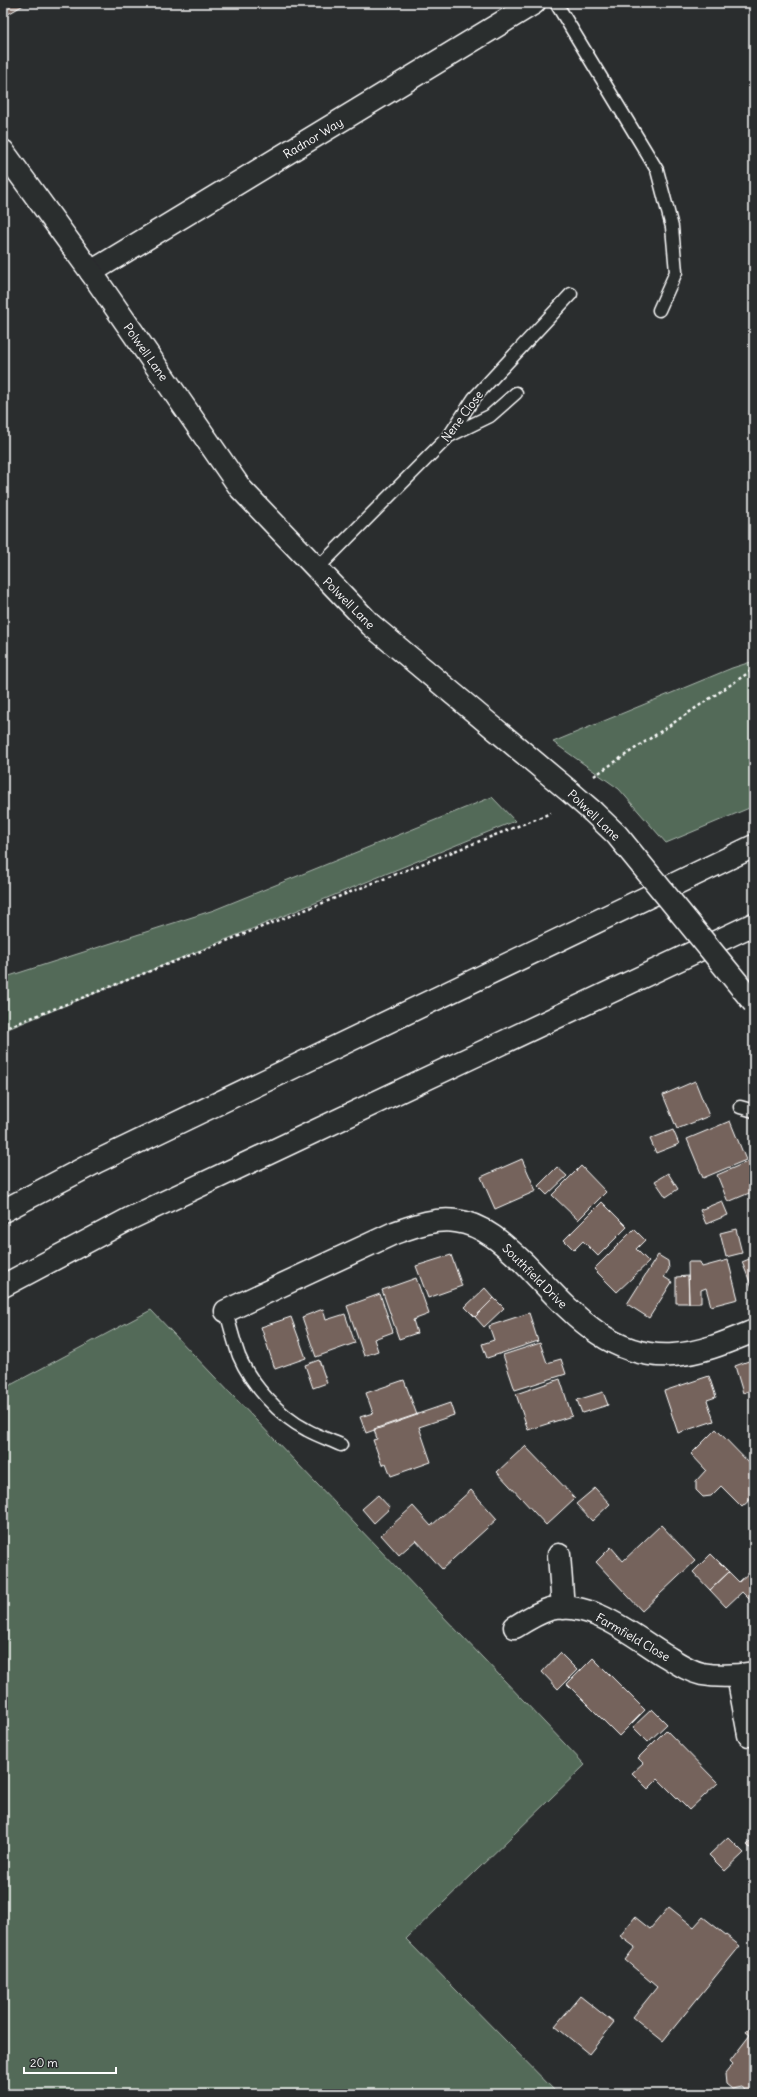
<svg xmlns="http://www.w3.org/2000/svg" width="757" height="2097" font-family="Delius,sans-serif">
<style>
.green{fill:#536b59;stroke:#a9b5ac}
.building{fill:#74635b;stroke:#fff}
.lines{fill:none;stroke-linecap:round;stroke-linejoin:round}
.service-casing{stroke:#fff;stroke-width:15}
.minor-casing{stroke:#fff;stroke-width:25}
.tertiary-casing{stroke:#fff;stroke-width:25}
.trunk-casing{stroke:#fff;stroke-width:25}
.path{stroke:#fff;stroke-width:2.5;stroke-dasharray:3 3;stroke-linecap:butt}
.service{stroke:#2a2d2e;stroke-width:12}
.minor{stroke:#2a2d2e;stroke-width:22}
.tertiary{stroke:#2a2d2e;stroke-width:22}
.trunk{stroke:#2a2d2e;stroke-width:22}
.tertiary-bridge-casing{stroke:#fff;stroke-width:25;stroke-linecap:butt}
.tertiary-bridge{stroke:#2a2d2e;stroke-width:22}
.labels{text-anchor:middle;dominant-baseline:central;stroke-width:3.5;stroke-linejoin:round;paint-order:stroke}
.street-label{font-size:12px;fill:#fff;stroke:#2a2d2e}
</style>
<rect width="100%" height="100%" fill="#2a2d2e"/>
<filter id="ink" filterUnits="userSpaceOnUse"><feTurbulence type="fractalNoise" baseFrequency=".025" numOctaves="2"/><feDisplacementMap in="SourceGraphic" scale="8" xChannelSelector="R" yChannelSelector="G"/><feConvolveMatrix kernelMatrix="1 2 1 2 8 2 1 2 1" color-interpolation-filters="sRGB"/></filter>
<g filter="url(#ink)">
<!-- green -->
<path class="green" d="M 754,661 L 754,806 L 666,843 L 619,789 L 553,742 L 732,668 Z
M 492,797 L 515,821 L 3,1031 L 3,978 L 214,910 Z
M 151,1310 L 585,1765 L 406,1939 L 558,2094 L 3,2094 L 3,1389 Z"/>
<!-- building -->
<path class="building" d="M 3,3 L 27,3 L 3,17 Z
M 695,1081 L 709,1116 L 677,1129 L 663,1095 Z
M 730,1121 L 746,1160 L 703,1178 L 687,1139 Z
M 673,1130 L 679,1144 L 656,1153 L 650,1139 Z
M 522,1159 L 536,1191 L 495,1209 L 481,1177 Z
M 754,1159 L 754,1191 L 728,1202 L 717,1175 Z
M 581,1166 L 606,1192 L 578,1220 L 552,1195 Z
M 557,1167 L 567,1176 L 547,1195 L 538,1186 Z
M 668,1173 L 678,1189 L 666,1197 L 655,1181 Z
M 722,1201 L 728,1215 L 706,1224 L 700,1210 Z
M 602,1202 L 627,1227 L 598,1256 L 583,1241 L 574,1250 L 564,1240 Z
M 634,1229 L 645,1240 L 636,1249 L 649,1262 L 617,1292 L 594,1269 Z
M 736,1229 L 742,1253 L 726,1257 L 720,1233 Z
M 451,1255 L 462,1286 L 428,1298 L 416,1266 Z
M 658,1255 L 668,1261 L 669,1269 L 664,1277 L 672,1282 L 649,1318 L 627,1304 Z
M 754,1257 L 754,1292 L 742,1262 Z
M 728,1260 L 738,1299 L 711,1306 L 706,1288 L 701,1290 L 701,1303 L 689,1303 L 688,1262 L 700,1262 L 702,1267 Z
M 688,1276 L 689,1303 L 676,1303 L 676,1277 Z
M 416,1278 L 429,1314 L 413,1320 L 417,1333 L 399,1339 L 382,1290 Z
M 485,1288 L 494,1298 L 475,1317 L 465,1307 Z
M 380,1294 L 393,1332 L 374,1339 L 378,1351 L 364,1356 L 347,1306 Z
M 494,1298 L 504,1308 L 484,1327 L 475,1317 Z
M 323,1309 L 326,1320 L 345,1314 L 355,1343 L 316,1357 L 302,1317 Z
M 529,1313 L 538,1341 L 487,1358 L 482,1344 L 494,1340 L 489,1326 Z
M 291,1317 L 306,1358 L 275,1369 L 261,1327 Z
M 540,1343 L 547,1363 L 561,1359 L 566,1374 L 515,1390 L 503,1355 Z
M 754,1359 L 754,1389 L 743,1393 L 735,1366 Z
M 319,1360 L 327,1383 L 313,1388 L 305,1365 Z
M 709,1376 L 716,1397 L 707,1400 L 714,1421 L 678,1433 L 664,1391 Z
M 560,1379 L 572,1416 L 528,1430 L 516,1394 Z
M 404,1380 L 417,1415 L 366,1433 L 360,1417 L 373,1413 L 366,1393 Z
M 603,1392 L 608,1405 L 582,1413 L 577,1400 Z
M 450,1403 L 454,1415 L 419,1427 L 431,1462 L 391,1476 L 386,1463 L 382,1465 L 373,1440 L 377,1439 L 374,1429 Z
M 716,1429 L 754,1468 L 754,1496 L 742,1507 L 721,1486 L 711,1496 L 703,1497 L 696,1490 L 696,1481 L 706,1470 L 691,1454 Z
M 525,1446 L 575,1498 L 546,1525 L 497,1472 Z
M 595,1488 L 610,1504 L 592,1521 L 576,1504 Z
M 471,1490 L 497,1519 L 442,1569 L 416,1540 L 399,1555 L 381,1535 L 413,1506 L 431,1526 Z
M 378,1495 L 390,1508 L 374,1523 L 362,1509 Z
M 661,1525 L 695,1561 L 642,1611 L 596,1562 L 611,1547 L 623,1561 Z
M 711,1554 L 729,1572 L 710,1590 L 693,1572 Z
M 754,1568 L 754,1604 L 742,1592 L 726,1607 L 710,1590 L 729,1572 L 739,1582 Z
M 560,1653 L 577,1670 L 558,1689 L 542,1672 Z
M 593,1658 L 645,1710 L 619,1736 L 567,1684 Z
M 652,1709 L 667,1724 L 648,1742 L 633,1727 Z
M 666,1730 L 718,1783 L 689,1810 L 658,1779 L 648,1789 L 632,1773 L 643,1763 L 638,1758 Z
M 728,1837 L 744,1853 L 725,1871 L 709,1855 Z
M 754,1838 L 754,1852 L 747,1845 Z
M 669,1907 L 694,1927 L 703,1917 L 740,1946 L 663,2041 L 633,2017 L 657,1987 L 625,1960 L 635,1947 L 620,1936 L 635,1917 L 650,1929 Z
M 580,1996 L 614,2023 L 589,2054 L 555,2026 Z
M 754,2022 L 754,2094 L 750,2094 L 741,2087 L 732,2089 L 726,2084 L 725,2074 L 733,2064 L 730,2061 L 750,2035 L 746,2032 Z"/>
<g class="lines">
<defs>
<path id="service" d="M 556,3 L 657,170 L 672,227 L 676,272 L 659,310
M 449,436 L 490,416 L 516,393
M 316,570 L 449,436 L 474,398 L 571,294
M 740,1107 L 754,1111
M 226,1311 C 230,1326 234,1342 239,1356 C 251,1384 279,1416 307,1430 C 318,1436 330,1440 341,1445"/>
<path id="minor" d="M 91,272 L 534,3
M 226,1311 L 394,1233 C 414,1226 434,1218 456,1221 C 483,1224 505,1245 524,1263 C 566,1306 606,1359 673,1355 C 702,1353 727,1342 754,1331
M 559,1555 L 563,1608
M 515,1627 C 526,1620 537,1613 550,1609 C 591,1600 632,1635 664,1655 C 676,1662 688,1671 702,1674 C 719,1677 737,1676 754,1673
M 738,1676 L 749,1735"/>
<path id="tertiary" d="M 3,151 L 91,272 L 241,489 L 371,625 L 569,791 L 592,811"/>
<path id="trunk" d="M 3,1211 L 98,1161 L 754,846
M 3,1286 L 131,1218 L 754,924"/>
</defs>
<!-- service casing -->
<use href="#service" class="service-casing"/>
<!-- minor casing -->
<use href="#minor" class="minor-casing"/>
<!-- tertiary casing -->
<use href="#tertiary" class="tertiary-casing"/>
<!-- trunk casing -->
<use href="#trunk" class="trunk-casing"/>
<!-- path -->
<path class="path" d="M 594,776 L 754,669
M 3,1029 L 551,813"/>
<!-- service -->
<use href="#service" class="service"/>
<!-- minor -->
<use href="#minor" class="minor"/>
<!-- tertiary -->
<use href="#tertiary" class="tertiary"/>
<!-- trunk -->
<use href="#trunk" class="trunk"/>
<defs>
<path id="tertiary-bridge" d="M 592,811 L 617,835 L 754,1003"/>
</defs>
<!-- tertiary-bridge casing -->
<use href="#tertiary-bridge" class="tertiary-bridge-casing"/>
<!-- tertiary-bridge -->
<use href="#tertiary-bridge" class="tertiary-bridge"/>
</g>
</g>
<g class="labels">
<!-- street labels -->
<g class="street-label">
<text transform="translate(313 138) rotate(-31)">Radnor Way</text>
<text transform="translate(146 352) rotate(55)">Polwell Lane</text>
<text transform="translate(462 416) rotate(-53)">Nene Close</text>
<text transform="translate(349 603) rotate(45)">Polwell Lane</text>
<text transform="translate(594 815) rotate(44)">Polwell Lane</text>
<text transform="translate(535 1276) rotate(45)">Southfield Drive</text>
<text transform="translate(633 1637) rotate(30)">Farmfield Close</text>
</g>
</g>
<!-- margin -->
<rect width="757" height="2097" fill="none" stroke="#2a2d2e" stroke-width="16"/>
<rect x="8" y="8" width="741" height="2081" fill="none" stroke="#fff" stroke-width="1.5" filter="url(#ink)"/>
<!-- scale -->
<path d="M24 2067v6h92v-6" fill="none" stroke="#ffffff" stroke-width="2"/>
<text x="30" y="2067" font-size="12" fill="#ffffff" stroke="#2a2d2e" stroke-width="3" paint-order="stroke">20 m</text>
</svg>
